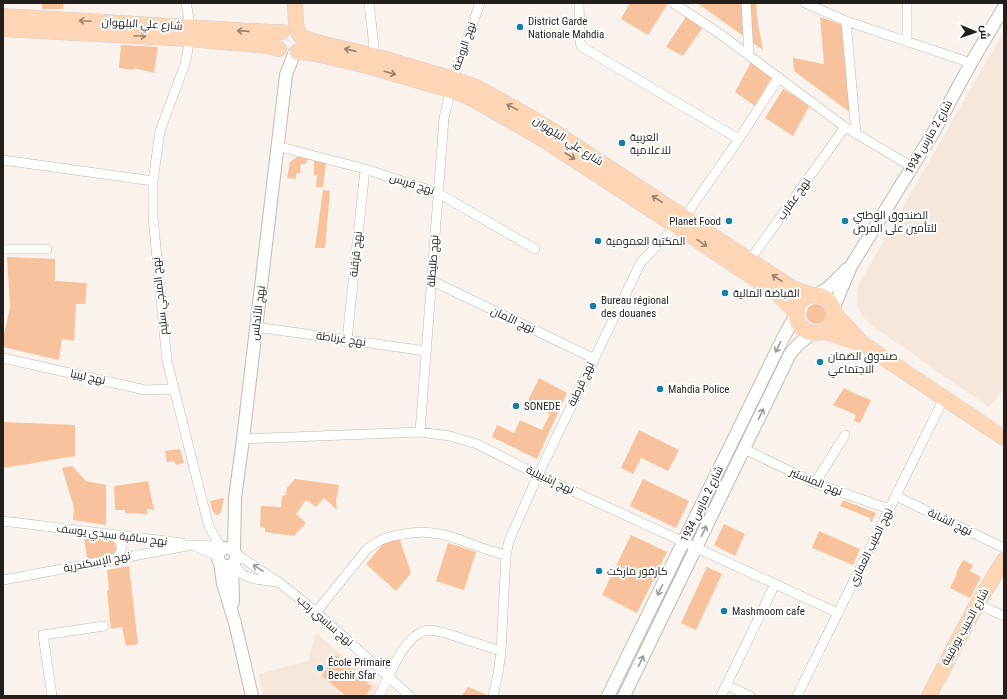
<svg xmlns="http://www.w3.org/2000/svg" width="1007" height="699" font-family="'Roboto Condensed',Cairo,sans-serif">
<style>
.built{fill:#f6e7dd}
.green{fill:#f7c29c}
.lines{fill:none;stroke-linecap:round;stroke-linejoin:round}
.minor-casing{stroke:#c1bab5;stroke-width:10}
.tertiary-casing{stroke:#c1bab5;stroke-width:14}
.primary-casing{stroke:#d3d2d2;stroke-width:16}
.minor{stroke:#fff;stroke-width:9}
.tertiary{stroke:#fff;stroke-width:12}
.primary{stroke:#fed5b5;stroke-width:15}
.oneway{stroke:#9b8370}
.oneway2{stroke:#9b9a99}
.poi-dot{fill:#137ea7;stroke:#fff;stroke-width:1.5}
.labels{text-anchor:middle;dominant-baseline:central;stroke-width:4;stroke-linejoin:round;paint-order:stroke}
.poi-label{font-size:11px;fill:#211e1c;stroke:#fff;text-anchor:start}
.street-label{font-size:11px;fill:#211e1c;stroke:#fff}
</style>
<rect width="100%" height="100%" fill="#faf2ed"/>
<!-- built -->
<path class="built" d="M 1004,31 L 1004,388 L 989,407 L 871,325 L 863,317 L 858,306 L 857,295 L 859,284 Z
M 316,633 L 378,687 L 373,696 L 263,696 L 259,674 L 308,661 Z"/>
<!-- green -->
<path class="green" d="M 42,3 L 63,3 L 63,9 L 42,9 Z
M 630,3 L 668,3 L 648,35 L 621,19 Z
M 697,3 L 756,3 L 758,24 L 763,50 Z
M 687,15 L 703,27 L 683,56 L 666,47 Z
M 820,17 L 845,26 L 851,113 L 794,71 L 793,58 L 824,64 Z
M 121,45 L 158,47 L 154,73 L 134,68 L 133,70 L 119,68 Z
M 752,60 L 773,75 L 755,106 L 735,92 Z
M 783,89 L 810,105 L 793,136 L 765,118 Z
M 297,157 L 307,157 L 326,162 L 323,187 L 316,187 L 317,175 L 314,175 L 314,160 L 307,160 L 306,164 L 301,164 L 300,174 L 296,173 L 296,179 L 287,178 L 290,162 Z
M 323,190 L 330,191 L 325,248 L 315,248 Z
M 7,257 L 55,259 L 55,281 L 87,283 L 85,304 L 76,304 L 74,341 L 62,339 L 59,360 L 3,347 L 3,339 L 10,307 Z
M806 314a10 10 0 1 1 20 0a10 10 0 1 1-20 0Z
M 539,378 L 567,393 L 537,459 L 492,437 L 497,425 L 514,433 L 520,420 L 542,430 L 550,414 L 527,403 Z
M 844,388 L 856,394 L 871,400 L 860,423 L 854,421 L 856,415 L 833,405 Z
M 3,422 L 75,425 L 75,456 L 3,468 Z
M 639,430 L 679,450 L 668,471 L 641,458 L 633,474 L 621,468 Z
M 180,449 L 184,463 L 176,465 L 174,461 L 167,462 L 165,451 Z
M 72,466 L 86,481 L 106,485 L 106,525 L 73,520 L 74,508 L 62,468 Z
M 295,479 L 339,485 L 336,501 L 337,510 L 324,498 L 316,507 L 306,500 L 296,514 L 306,523 L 294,536 L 265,532 L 265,527 L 260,527 L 261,506 L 281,507 L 282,496 L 286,495 L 287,488 Z
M 643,479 L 689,501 L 676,528 L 630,506 Z
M 148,481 L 154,510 L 147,509 L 147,514 L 125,513 L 125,510 L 115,510 L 114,486 Z
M 224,498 L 221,512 L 218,515 C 212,514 211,506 210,501 Z
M 843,500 L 876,513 L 871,523 L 870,518 L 840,506 Z
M 724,524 L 745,534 L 735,556 L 714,545 Z
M 819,531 L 860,549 L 853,565 L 812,548 Z
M 631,535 L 667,552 L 637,613 L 602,595 Z
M 84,538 L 111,540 L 115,543 L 116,550 L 111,555 L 87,559 Z
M 400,540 L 411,573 L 396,591 L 366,564 L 385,542 Z
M 448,543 L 476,552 L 464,590 L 436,581 Z
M 963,560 L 973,565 L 970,571 L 981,577 L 970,598 L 950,588 L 957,574 L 956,573 Z
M 129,566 L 138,644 L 126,646 L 122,627 L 111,629 L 107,592 L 109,589 L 107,570 Z
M 707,567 L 722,574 L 696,630 L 681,623 Z
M 336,655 L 372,687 L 365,696 L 346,696 L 322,676 Z
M 468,687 L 485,694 L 485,696 L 462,696 Z"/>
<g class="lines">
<defs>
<path id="minor" d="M 186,3 C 191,23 190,44 185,64 L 160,131 L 153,181 L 153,217 L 167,361 L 209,527 L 222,549
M 369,3 L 375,56
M 579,3 L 580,43 L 582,47 L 739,139
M 673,3 L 720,34 L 845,127 L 912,167
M 746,3 L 749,55
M 805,3 L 846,21 L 971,63
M 907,3 L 907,42
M 846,21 L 856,134
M 277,146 L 365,169 L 438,193 L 535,249
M 3,160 L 153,181
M 3,249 L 47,249
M 747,264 L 845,127
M 432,281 L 593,358
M 256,327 L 426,351
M 347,340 L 365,169
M 3,358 L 145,390 L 173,389
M 420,432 L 444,118 L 453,79 L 480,3
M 243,439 L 420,432 L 450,436 L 477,444 L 538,475 L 838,613
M 744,449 L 815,483 L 889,509
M 815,483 L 845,435
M 896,496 L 1004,548
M 3,521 L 182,543
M 197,547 L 218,556
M 236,554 L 280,583 L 316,612 L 410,696
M 113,559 C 124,554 125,541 113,536
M 233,564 L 243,575 L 255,579 L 277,582
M 3,580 L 192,545 L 213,546 L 222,549
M 977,604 L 1004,616
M 316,612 L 367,549 C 380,539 389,536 404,534 C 445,526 468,547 506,555
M 726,685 L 750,696
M 52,696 L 43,635 L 104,626
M 379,696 C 390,676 401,640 424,631 C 430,629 436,631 442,632 L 501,651
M 493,696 L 498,674 L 501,651 L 506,555 L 509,541 L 538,475 L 641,262 L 684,218 L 739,139 L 779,77
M 721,696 L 775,584
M 797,696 L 944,398"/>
<path id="tertiary" d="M 817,295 L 828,288 L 847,269
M 833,309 L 851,266 L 933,133 L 971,63 L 1004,7
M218 557a9 9 0 1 1 18 0a9 9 0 1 1-18 0Z
M 234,551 L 235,498 L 243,439 L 286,75 L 294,54
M 220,562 L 223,584 L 235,623 L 252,696
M 232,565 L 233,602
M 608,696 L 783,338 L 797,313
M 624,696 L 790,354 C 798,344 805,337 816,332"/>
<path id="primary" d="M 295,3 L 296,24 L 299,34
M 3,16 L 269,32 L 282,32
M 3,29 L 189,39 L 269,46 L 279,49
M 301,37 L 320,43 L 375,56 L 453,79 L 476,87 L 527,115 L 550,129 L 792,288 L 812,295
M 297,52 L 317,54 L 371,67 L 450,90 L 471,98 L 544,140 L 676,226 L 779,295 L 797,313
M796 314a19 19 0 1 1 38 0a19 19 0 1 1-38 0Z
M 834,313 L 863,344 L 1004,438
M 822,331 L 862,344
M 929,696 L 977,604 L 1004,560"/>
</defs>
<!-- minor casing -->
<use href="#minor" class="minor-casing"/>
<!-- tertiary casing -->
<use href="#tertiary" class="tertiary-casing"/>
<!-- primary casing -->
<use href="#primary" class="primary-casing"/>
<!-- minor -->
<use href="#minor" class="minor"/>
<!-- tertiary -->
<use href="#tertiary" class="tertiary"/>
<!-- primary -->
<use href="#primary" class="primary"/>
</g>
<!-- one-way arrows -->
<defs><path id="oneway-shaft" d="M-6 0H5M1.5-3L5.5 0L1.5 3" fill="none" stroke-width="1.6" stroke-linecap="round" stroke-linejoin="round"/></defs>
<g class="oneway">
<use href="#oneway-shaft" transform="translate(85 21) rotate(-177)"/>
<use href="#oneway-shaft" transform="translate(243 31) rotate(-176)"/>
<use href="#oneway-shaft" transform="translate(140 36) rotate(3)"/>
<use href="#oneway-shaft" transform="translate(350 50) rotate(-167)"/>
<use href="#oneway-shaft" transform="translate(390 73) rotate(16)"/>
<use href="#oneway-shaft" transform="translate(512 107) rotate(-152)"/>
<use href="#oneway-shaft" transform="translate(570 156) rotate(33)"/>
<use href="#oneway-shaft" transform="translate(657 199) rotate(-147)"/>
<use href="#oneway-shaft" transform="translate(702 243) rotate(34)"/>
<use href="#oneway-shaft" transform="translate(777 278) rotate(-147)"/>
</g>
<g class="oneway2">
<use href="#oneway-shaft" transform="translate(778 347) rotate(116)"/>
<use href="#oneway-shaft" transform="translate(761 414) rotate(-64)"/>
<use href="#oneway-shaft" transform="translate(704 531) rotate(-64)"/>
<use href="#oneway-shaft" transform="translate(258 568) rotate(-147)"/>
<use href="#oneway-shaft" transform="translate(660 590) rotate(116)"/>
<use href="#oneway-shaft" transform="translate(641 661) rotate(-64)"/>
</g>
<!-- markers -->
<g class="poi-dot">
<circle cx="520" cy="27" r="4"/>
<circle cx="622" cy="143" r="4"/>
<circle cx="729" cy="221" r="4"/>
<circle cx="845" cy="221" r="4"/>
<circle cx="598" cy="241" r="4"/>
<circle cx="725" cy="293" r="4"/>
<circle cx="593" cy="306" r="4"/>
<circle cx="820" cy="362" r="4"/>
<circle cx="660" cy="389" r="4"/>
<circle cx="516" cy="406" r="4"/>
<circle cx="599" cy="571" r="4"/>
<circle cx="724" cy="611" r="4"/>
<circle cx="320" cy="668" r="4"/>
</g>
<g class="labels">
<!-- poi labels -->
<g class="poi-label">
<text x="528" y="21">District Garde<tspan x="528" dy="13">Nationale Mahdia</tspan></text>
<text x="630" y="137">العربية<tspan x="630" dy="13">للاعلامية</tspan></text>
<text x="853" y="215">الصندوق الوطني<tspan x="853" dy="13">للتأمين على المرض</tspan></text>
<text x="721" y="221" text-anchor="end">Planet Food</text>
<text x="606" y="241">المكتبة العمومية</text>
<text x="733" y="293">القباضة المالية</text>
<text x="601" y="300">Bureau régional<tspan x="601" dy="13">des douanes</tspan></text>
<text x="828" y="356">صندوق الضمان<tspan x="828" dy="13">الاجتماعي</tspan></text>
<text x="668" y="389">Mahdia Police</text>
<text x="524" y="406">SONEDE</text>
<text x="607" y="571">كارفور ماركت</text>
<text x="732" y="611">Mashmoom cafe</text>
<text x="328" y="662">École Primaire<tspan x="328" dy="13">Bechir Sfar</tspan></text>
</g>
<!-- street labels -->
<g class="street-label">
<text transform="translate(142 24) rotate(3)">شارع علي البلهوان</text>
<text transform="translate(464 46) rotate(-71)">نهج الروضة</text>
<text transform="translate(929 137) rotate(-60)">شارع 2 مارس 1934</text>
<text transform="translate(568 141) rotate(33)">شارع علي البلهوان</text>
<text transform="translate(412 184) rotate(18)">نهج قربس</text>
<text transform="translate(794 199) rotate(-55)">نهج عقارب</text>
<text transform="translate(356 254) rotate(-84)">نهج قرقنة</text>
<text transform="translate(433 261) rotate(-86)">نهج طليطلة</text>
<text transform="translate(160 296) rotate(-96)">نهج المنجي سليم</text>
<text transform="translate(258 313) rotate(-83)">نهج الأندلس</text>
<text transform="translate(513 320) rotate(25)">نهج الأمان</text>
<text transform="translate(341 339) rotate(8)">نهج غرناطة</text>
<text transform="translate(88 377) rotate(12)">نهج ليبيا</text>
<text transform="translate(581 384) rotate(-65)">نهج قرطبة</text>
<text transform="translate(550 480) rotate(25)">نهج إشبيلية</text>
<text transform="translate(816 482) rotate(22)">نهج المنستير</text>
<text transform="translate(702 504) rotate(-64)">شارع 2 مارس 1934</text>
<text transform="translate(950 522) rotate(26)">نهج الشابة</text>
<text transform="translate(112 535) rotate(7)">نهج ساقية سيدي يوسف</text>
<text transform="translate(871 547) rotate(-64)">نهج الطيب العماري</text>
<text transform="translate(97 562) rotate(-11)">نهج الإسكندرية</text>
<text transform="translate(325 621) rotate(41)">نهج ساسي رجب</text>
<text transform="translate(965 627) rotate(-61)">شارع الحبيب بورقيبة</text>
</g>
</g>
<!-- border -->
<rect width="1007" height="699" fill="none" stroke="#211e1c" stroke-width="8"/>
<!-- north arrow -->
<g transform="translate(975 32) rotate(92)" stroke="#ffffff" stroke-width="3" paint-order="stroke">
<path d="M0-3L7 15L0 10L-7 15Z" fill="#211e1c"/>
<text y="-6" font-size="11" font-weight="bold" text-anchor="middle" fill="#211e1c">ش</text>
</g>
</svg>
